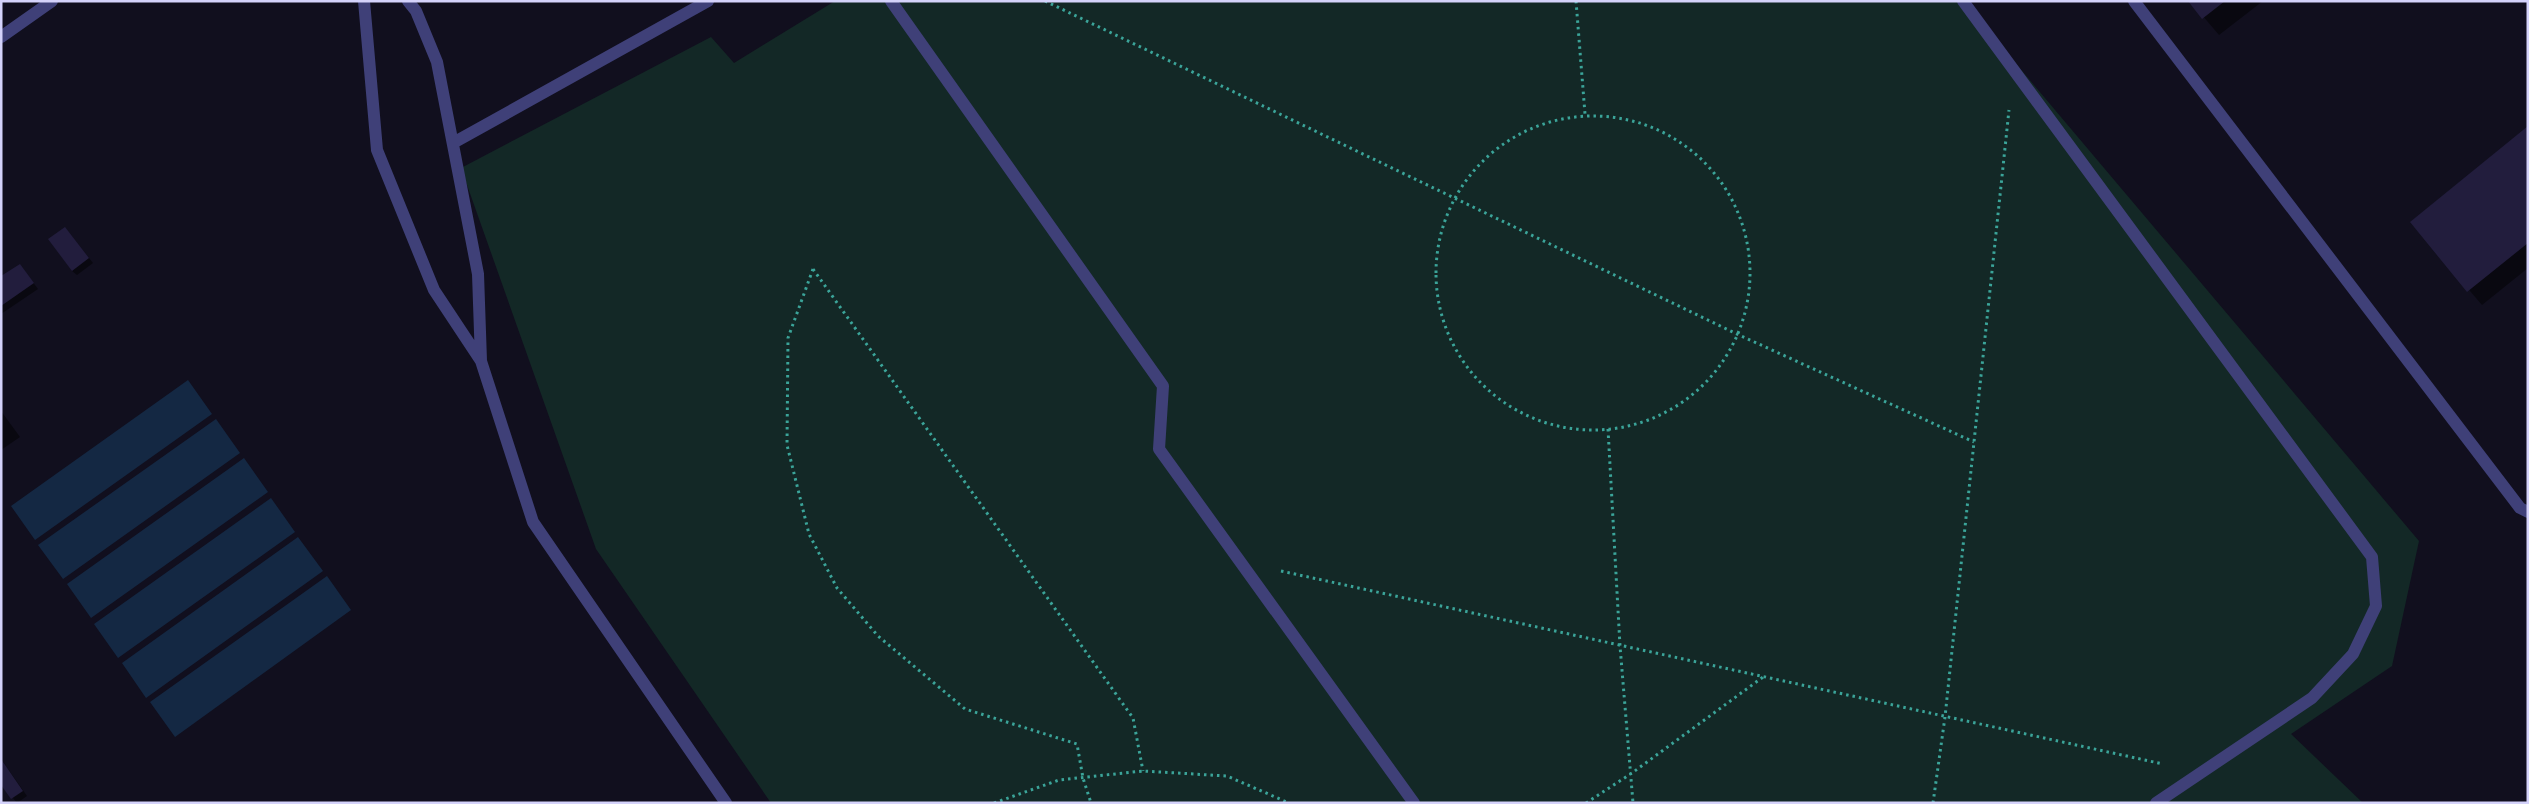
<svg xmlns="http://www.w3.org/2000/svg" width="2529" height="804" font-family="'Asap Condensed',sans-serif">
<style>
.green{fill:#132826}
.water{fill:#142843}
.shadow{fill:#0007}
.building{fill:#221d3d}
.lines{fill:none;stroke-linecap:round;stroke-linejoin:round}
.path{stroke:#3ba499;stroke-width:3;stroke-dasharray:2.5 4;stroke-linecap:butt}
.lane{stroke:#3f4078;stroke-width:12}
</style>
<rect width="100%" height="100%" fill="#110f1e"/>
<!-- green -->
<path class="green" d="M 835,1 L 1963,1 L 2419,541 L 2392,666 L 2291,734 L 2363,803 L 771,803 L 596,549 L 461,168 L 711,37 L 734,63 Z"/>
<!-- water -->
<path class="water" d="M 188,380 L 212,414 L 35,540 L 11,506 Z
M 216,419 L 240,453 L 63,579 L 38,545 Z
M 244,458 L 268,492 L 91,618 L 67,584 Z
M 271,498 L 295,532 L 118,658 L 94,624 Z
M 298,537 L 323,571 L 146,698 L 122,663 Z
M 327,576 L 351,610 L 175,737 L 150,702 Z"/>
<!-- shadow -->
<path class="shadow" d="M 2190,1 L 2263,1 L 2219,35 Z
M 2528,127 L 2528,268 L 2482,305 L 2411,222 Z
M 65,228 L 93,263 L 77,275 L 72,271 Z
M 20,265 L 38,289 L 1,314 L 1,278 Z
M 1,411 L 20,437 L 1,450 Z
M 1,759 L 27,796 L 17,803 L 1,783 Z"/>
<!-- building -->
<path class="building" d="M 2188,1 L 2225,1 L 2202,19 Z
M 2528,126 L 2528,243 L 2467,292 L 2410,222 Z
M 65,227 L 89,258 L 72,271 L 48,239 Z
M 20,264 L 34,283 L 1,306 L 1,276 Z
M 1,759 L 23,791 L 11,799 L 1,785 Z"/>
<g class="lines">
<!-- path -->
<path class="path" d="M 1045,1 L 1739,335 L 1974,442
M 1576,1 L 1585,114
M1436 273a157 157 0 1 1 314 0a157 157 0 1 1-314 0Z
M 813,269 L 788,338 L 787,445 L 809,534 L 837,588 L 878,636 L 965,709 L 1077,744 L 1083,778 L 1091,803
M 813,269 L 1133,718 L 1143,771
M 1608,429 L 1620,646 L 1633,803
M 1281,571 L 2163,764
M 994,803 L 1059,780 L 1143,771 L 1227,776 L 1289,803
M 1586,803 L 1632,773 L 1763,677
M 1933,803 L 1945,717 L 2009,110"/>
<!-- lane -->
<path class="lane" d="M 364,1 L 377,150 L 434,290 L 481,361
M 408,1 L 416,11 L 437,62 L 478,274 L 481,361 L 533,522 L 726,803
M 891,1 L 1163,386 L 1159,449 L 1414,803
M 1963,1 L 2372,557 L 2376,606 L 2353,654 L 2312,698 L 2156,803
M 2134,1 L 2520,508 L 2528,512
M 1,37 L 52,1
M 453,143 L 708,1"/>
</g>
<!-- border -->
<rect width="2529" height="804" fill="none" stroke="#d4d2fa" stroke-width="5"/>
</svg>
